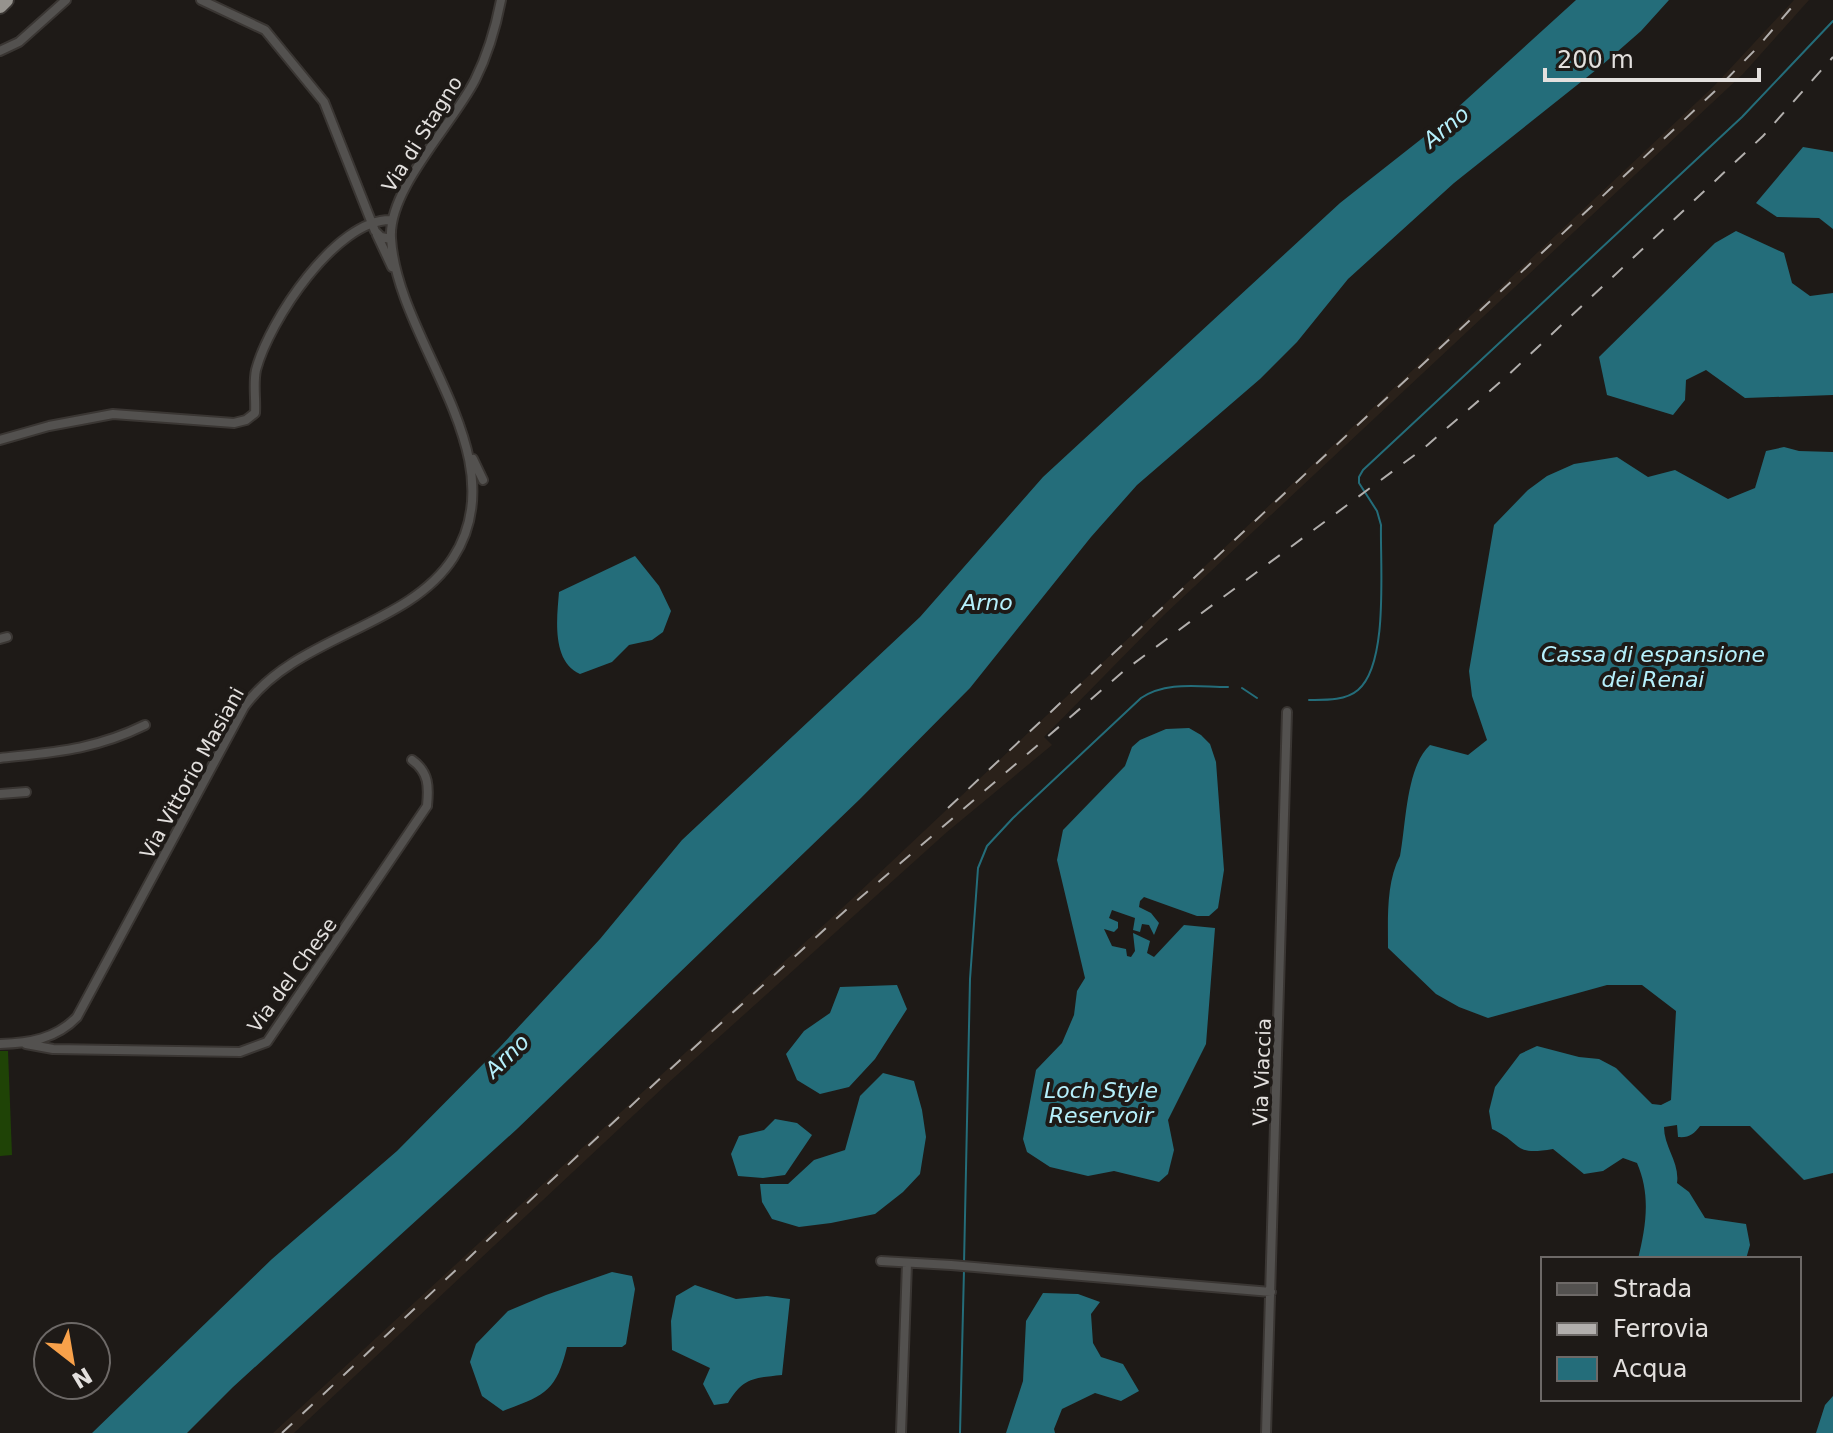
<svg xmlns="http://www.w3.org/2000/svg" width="1833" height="1433" font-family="'DejaVu Sans',sans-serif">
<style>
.built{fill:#2a211a}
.green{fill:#1f4306}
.water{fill:#246d7a}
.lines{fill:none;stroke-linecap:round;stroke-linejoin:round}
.stream{stroke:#246d7a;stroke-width:2}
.minor-casing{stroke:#3a3633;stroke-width:12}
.trunk-casing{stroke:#3a3633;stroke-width:18}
.minor{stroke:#53514f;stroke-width:8}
.trunk{stroke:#96938e;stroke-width:14}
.rail{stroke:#b2afad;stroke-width:2;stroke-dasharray:14 14;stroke-linecap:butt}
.labels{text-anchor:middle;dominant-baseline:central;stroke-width:8;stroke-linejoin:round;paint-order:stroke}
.street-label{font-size:20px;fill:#e3e0de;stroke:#1e1a17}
.water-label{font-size:22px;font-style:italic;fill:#b6f0fc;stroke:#1e1a17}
</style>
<rect width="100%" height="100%" fill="#1e1a17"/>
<!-- built -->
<path class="built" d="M 1794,0 L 1809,0 L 1743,74 L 1164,615 L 1044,737 L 1052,745 L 947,832 L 667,1084 L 294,1433 L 273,1433 L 853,898 L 1714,86 Z"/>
<!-- green -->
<path class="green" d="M 0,1051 L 8,1051 L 12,1155 L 0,1156 Z"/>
<!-- water -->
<path class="water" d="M 1576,0 L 1669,0 L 1641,31 L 1601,66 L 1454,183 L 1348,279 L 1297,342 L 1260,379 L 1137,485 L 1091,537 L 970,688 L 860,799 L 517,1129 L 233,1387 L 187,1433 L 92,1433 L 272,1259 L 397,1151 L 500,1047 L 600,939 L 682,840 L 920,617 L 1043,477 L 1340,203 L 1434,129 Z
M 1803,147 L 1833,152 L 1833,229 L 1819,218 L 1777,217 L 1756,203 Z
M 1736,231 L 1784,253 L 1792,283 L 1810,296 L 1833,293 L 1833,395 L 1745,398 L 1706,370 L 1686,380 L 1685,400 L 1673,415 L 1607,395 L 1599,357 L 1715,243 Z
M 1784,447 L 1799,451 L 1833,452 L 1833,1173 L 1804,1180 L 1750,1126 L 1700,1126 C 1694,1134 1689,1138 1678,1137 L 1677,1125 L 1664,1127 C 1664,1147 1680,1163 1677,1183 L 1689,1192 L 1705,1218 L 1746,1224 L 1750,1245 L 1746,1259 L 1638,1259 C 1646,1226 1651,1195 1637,1163 L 1623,1158 L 1603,1171 L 1584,1174 L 1553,1149 C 1512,1156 1524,1144 1492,1129 L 1489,1111 L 1495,1087 L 1520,1054 L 1537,1046 L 1579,1057 L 1599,1059 L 1616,1068 L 1652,1104 L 1661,1105 L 1671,1100 L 1676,1011 L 1642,985 L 1607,985 L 1488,1018 L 1459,1007 L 1436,994 L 1388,948 C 1388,918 1386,883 1400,856 C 1406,825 1406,767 1430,745 L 1468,755 L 1487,740 L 1472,696 L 1469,671 L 1494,525 L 1528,490 L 1547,476 L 1574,464 L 1617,457 L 1648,477 L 1675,470 L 1728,499 L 1755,488 L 1766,451 Z
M 635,556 L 659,586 L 671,611 L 663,632 L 652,640 L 629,645 L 612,662 L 580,674 C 551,661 557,617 559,592 Z
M 1189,728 L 1201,735 L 1210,744 L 1216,762 L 1224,870 L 1218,908 L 1209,916 L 1197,916 L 1144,897 L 1140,901 L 1139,907 L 1151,913 L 1159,923 L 1154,935 L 1149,925 L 1142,924 L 1140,932 L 1133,930 L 1135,918 L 1112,910 L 1109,918 L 1118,922 L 1118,928 L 1114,932 L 1104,929 L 1112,946 L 1126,949 L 1127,956 L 1131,957 L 1135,951 L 1133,933 L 1150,941 L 1147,953 L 1154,957 L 1184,925 L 1215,928 L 1206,1044 L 1168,1120 L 1174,1150 L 1168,1174 L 1159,1182 L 1114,1171 L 1088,1176 L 1050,1167 L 1027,1152 L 1023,1139 L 1036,1070 L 1062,1043 L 1074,1015 L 1077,991 L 1085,978 L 1057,860 L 1063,830 L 1125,766 L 1132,747 L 1140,740 L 1166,729 Z
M 897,985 L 907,1009 L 875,1059 L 849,1087 L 820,1094 L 797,1080 L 786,1054 L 804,1031 L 830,1013 L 840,987 Z
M 883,1073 L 914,1081 L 922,1110 L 926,1137 L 920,1174 L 903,1192 L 875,1214 L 831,1223 L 799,1227 L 772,1219 L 762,1202 L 760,1184 L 788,1184 L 814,1160 L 845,1150 L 860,1096 Z
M 775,1119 L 797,1123 L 812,1135 L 785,1175 L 763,1178 L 738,1176 L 731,1154 L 739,1136 L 764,1130 Z
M 612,1272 L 632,1276 L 635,1289 L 626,1344 L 622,1347 L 567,1347 C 556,1392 545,1395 503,1411 L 482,1396 L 470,1362 L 476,1344 L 508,1311 L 546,1295 Z
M 695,1285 L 736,1299 L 767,1296 L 790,1299 L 782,1375 C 753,1378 743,1378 728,1403 L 714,1405 L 703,1384 L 710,1368 L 672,1350 L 671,1321 L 676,1296 Z
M 1043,1293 L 1078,1294 L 1100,1302 L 1091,1314 L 1093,1343 L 1101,1357 L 1123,1364 L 1139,1391 L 1121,1401 L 1095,1393 L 1062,1409 L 1054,1429 L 1055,1433 L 1006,1433 L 1023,1381 L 1026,1321 Z
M 1833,1396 L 1833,1433 L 1816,1433 L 1825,1405 Z"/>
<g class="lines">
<!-- stream -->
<path class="stream" d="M 1242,688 L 1257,698
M 1309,700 C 1325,700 1345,701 1358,690 C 1389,664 1380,566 1381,525 L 1377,511 L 1359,483 L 1359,477 L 1363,470 L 1742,117 L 1833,21
M 964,1264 L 970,979 L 978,868 L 987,846 L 1013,818 L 1141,698 C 1167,681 1198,687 1228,687
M 960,1433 L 964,1270"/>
<defs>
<path id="minor" d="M 201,0 L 265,30 L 324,102 L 375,231 L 381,237 L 391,239
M 0,51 L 19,42 L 66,0
M 377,235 L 392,267
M 0,440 L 49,426 L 113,414 L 234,423 L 246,420 L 255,413 C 256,399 253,384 256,370 C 269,321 336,219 391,220
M 473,459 L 483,480
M 0,639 L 7,637
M 0,758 C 55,752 94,750 145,725
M 0,794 L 26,792
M 0,1044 C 29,1043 56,1039 77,1017 L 244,707 C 296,635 408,628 453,558 C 519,456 397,342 391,238 C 388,189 452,125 475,80 C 487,56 496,26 501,0
M 26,1044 L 53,1049 L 240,1052 L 267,1042 L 427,806 C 429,787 429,772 412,760
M 881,1261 L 951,1265 L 1271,1292
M 901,1433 L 907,1263
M 1266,1433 L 1287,712"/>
<path id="trunk" d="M 0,6 L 6,0"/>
</defs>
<!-- minor casing -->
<use href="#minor" class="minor-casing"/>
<!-- trunk casing -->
<use href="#trunk" class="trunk-casing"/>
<!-- minor -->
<use href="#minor" class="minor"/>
<!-- trunk -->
<use href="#trunk" class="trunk"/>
<!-- rail -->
<path class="rail" d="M 948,808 L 1715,91 L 1756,49 L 1798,0
M 282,1433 L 666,1073 L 846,910 L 1125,670 L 1424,448 L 1506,377 L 1763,136 L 1833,57"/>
</g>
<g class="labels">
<!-- street labels -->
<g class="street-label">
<text transform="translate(422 134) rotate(-58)">Via di Stagno</text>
<text transform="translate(192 773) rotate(-61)">Via Vittorio Masiani</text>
<text transform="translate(292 975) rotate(-54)">Via del Chese</text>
<text transform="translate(1262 1072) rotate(-88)">Via Viaccia</text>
</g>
<!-- water labels -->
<g class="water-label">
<text transform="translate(1446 127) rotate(-39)">Arno</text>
<text x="987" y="602">Arno</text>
<text x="1653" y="654">Cassa di espansione<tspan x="1653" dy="25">dei Renai</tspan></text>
<text transform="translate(507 1056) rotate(-44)">Arno</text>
<text x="1101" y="1090">Loch Style<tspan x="1101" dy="25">Reservoir</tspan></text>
</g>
</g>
<!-- legend -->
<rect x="1541" y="1257" width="260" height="144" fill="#1e1a17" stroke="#6d6967" stroke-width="2"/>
<rect x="1557" y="1283" width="40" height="12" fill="#53514f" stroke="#6d6967" stroke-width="2"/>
<text x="1613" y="1297" font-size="24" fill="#e3e0de">Strada</text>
<rect x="1557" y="1323" width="40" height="12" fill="#b2afad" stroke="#6d6967" stroke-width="2"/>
<text x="1613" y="1337" font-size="24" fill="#e3e0de">Ferrovia</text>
<rect x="1557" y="1357" width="40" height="24" fill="#246d7a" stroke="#6d6967" stroke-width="2"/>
<text x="1613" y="1377" font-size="24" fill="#e3e0de">Acqua</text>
<!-- north arrow -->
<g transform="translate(72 1361) rotate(149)"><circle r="38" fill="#1e1a17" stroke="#6d6967" stroke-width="2"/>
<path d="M0-6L14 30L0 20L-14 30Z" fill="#f8a14a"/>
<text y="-12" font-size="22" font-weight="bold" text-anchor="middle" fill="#e3e0de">N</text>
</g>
<!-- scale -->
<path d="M1545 68v12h214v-12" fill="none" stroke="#e3e0de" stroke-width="4"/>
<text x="1557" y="68" font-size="24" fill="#e3e0de" stroke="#1e1a17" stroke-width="6" paint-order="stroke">200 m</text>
</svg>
